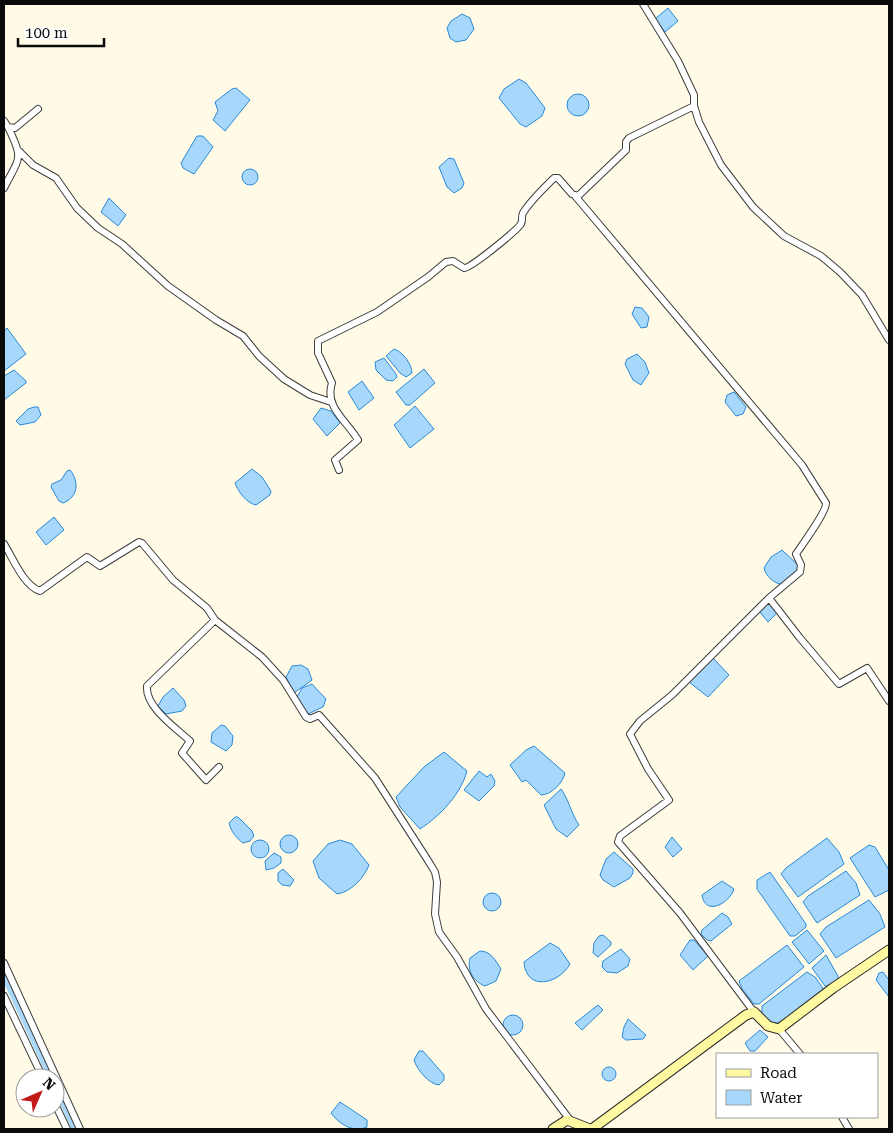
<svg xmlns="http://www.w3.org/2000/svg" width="893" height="1133" font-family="'Roboto Serif',serif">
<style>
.water{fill:#a7d8fb;stroke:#2989d8}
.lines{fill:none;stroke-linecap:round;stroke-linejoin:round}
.canal{stroke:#a7d8fb;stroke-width:6}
.street-casing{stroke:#3d3d3d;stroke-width:8}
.secondary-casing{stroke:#2c2c2c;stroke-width:11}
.street{stroke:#fff;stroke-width:6}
.secondary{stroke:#fff9a2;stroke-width:9}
</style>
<rect width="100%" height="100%" fill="#fffbe7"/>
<!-- water -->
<path class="water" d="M 668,8 L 678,21 L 665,32 L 655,19 Z
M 462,14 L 470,18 L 474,29 L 466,40 L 456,42 L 450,38 L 447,28 L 451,21 Z
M 519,79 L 526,83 L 545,108 L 542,116 L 526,127 L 520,124 L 499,98 L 504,89 Z
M 236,88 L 250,100 L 225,131 L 213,120 L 218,111 L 215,102 L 232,89 Z
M567 105a11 11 0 1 1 22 0a11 11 0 1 1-22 0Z
M 197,136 L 203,136 L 213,147 L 194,174 L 183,168 L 181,163 Z
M 449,158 L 454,159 L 464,183 L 462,188 L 454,193 L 447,187 L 439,167 Z
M242 177a8 8 0 1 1 16 0a8 8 0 1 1-16 0Z
M 109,198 L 126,215 L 118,226 L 101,212 Z
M 635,307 L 642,308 L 649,317 L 647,327 L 641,328 L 632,314 Z
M 7,328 L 26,354 L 4,371 L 4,331 Z
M 394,349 C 402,351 412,364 412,373 L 406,377 L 400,373 L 386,356 Z
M 637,354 L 645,362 L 649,373 L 641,385 L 633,380 L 625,364 L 627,359 Z
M 384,358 L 396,374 L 397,377 L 393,381 L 386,380 L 376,370 L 375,362 Z
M 424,369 L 435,383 L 410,405 L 406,405 L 396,392 Z
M 14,370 L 26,381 L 26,383 L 4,400 L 4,376 Z
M 362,381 L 374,398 L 359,410 L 348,392 Z
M 734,392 L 746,407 L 743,414 L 736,416 L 725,402 L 727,395 Z
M 415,406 L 434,429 L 410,448 L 394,425 Z
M 34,407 L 38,407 L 41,415 L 35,422 L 20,425 L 16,421 L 28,409 Z
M 321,408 L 331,411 L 340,423 L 327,436 L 313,419 Z
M 252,469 L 262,477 L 271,491 L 270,495 L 256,505 C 246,503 238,491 235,483 Z
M 70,470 C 79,481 79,497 63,503 L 59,501 L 51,487 L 52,484 L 61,480 L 67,471 Z
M 54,517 L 64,530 L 46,545 L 36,532 Z
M 782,550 L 797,564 L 799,569 L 781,584 C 773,583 766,576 764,568 L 771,557 Z
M 768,601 L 778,612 L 768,622 L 758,610 Z
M 713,658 L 729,675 L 708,697 L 689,682 Z
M 301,665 L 308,669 L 312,680 L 294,693 L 286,677 L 292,666 Z
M 312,684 L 326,699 L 323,707 L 308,714 L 297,697 L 302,688 Z
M 173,688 L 184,700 L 186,706 L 182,711 L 166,714 L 158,706 L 163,697 Z
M 221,725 L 225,726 L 233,736 L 232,745 L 226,751 L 211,742 L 212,733 Z
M 534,746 L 565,773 C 563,783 551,795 541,795 L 526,780 L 522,782 L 510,765 L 526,750 Z
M 444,752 L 467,771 C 461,794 440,816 420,829 L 400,807 L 396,797 L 424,767 Z
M 479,771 L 487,777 L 491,774 L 495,781 L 494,786 L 479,801 L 464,790 Z
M 561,789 C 569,800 571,813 579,825 L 567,837 L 556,829 L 544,805 Z
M 235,817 L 238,817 L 252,831 L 254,836 L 250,841 L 243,843 C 236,838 231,831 229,823 Z
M280 844a9 9 0 1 1 18 0a9 9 0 1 1-18 0Z
M 672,837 L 682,849 L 673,857 L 665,847 Z
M 827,838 L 839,852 L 844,864 L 798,897 L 781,874 L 786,868 Z
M 340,840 L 352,844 L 369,865 C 364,878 351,892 337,894 L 319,878 L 313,861 L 328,844 Z
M251 849a9 9 0 1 1 18 0a9 9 0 1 1-18 0Z
M 869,845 L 875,847 L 889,870 L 889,890 L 875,897 L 850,858 Z
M 614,852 L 633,869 L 633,873 L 630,878 L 614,887 L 603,880 L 600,875 L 606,859 Z
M 274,853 L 281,857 L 281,863 L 274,868 L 266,870 L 265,861 Z
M 283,869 L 294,880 L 290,886 L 282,885 L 278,881 L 278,873 Z
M 846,871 L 856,883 L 860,895 L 817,923 L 803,902 L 808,896 Z
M 770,872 L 806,924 L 806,927 L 795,936 L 790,936 L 757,889 L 757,880 Z
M 722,881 L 734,889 C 730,903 705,917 702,895 Z
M483 902a9 9 0 1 1 18 0a9 9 0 1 1-18 0Z
M 869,900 L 880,914 L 885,927 L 836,958 L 820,934 L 826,927 Z
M 722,913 L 728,917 L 732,924 L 711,941 L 707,940 L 701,934 L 702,930 Z
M 807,930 L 824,951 L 809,964 L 792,942 Z
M 603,935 L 611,942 L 611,945 L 598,957 L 593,953 L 594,943 L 599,936 Z
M 690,940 L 694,940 L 708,956 L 693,970 L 680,955 Z
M 550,943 L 559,948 L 570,964 C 559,984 526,992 524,962 Z
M 787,945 L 804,967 L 759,1004 L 754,1004 L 742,989 L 739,981 Z
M 621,949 L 630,959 L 628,966 L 617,973 L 607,972 L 602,967 L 603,961 Z
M 480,951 C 491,951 496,961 501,969 L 496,981 L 485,986 C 473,981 467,971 470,958 Z
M 826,955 L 838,976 L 838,980 L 830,987 L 825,986 L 812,968 Z
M 807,972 L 815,977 L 823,988 L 822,992 L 782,1023 L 771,1023 L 762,1014 L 762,1006 Z
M 883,972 L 889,980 L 889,997 L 876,980 L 879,973 Z
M 598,1005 L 603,1010 L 582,1030 L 575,1023 Z
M503 1025a10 10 0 1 1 20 0a10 10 0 1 1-20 0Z
M 628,1019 L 646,1035 L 643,1039 L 626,1040 L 622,1037 L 624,1027 Z
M 760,1030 L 768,1037 L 755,1051 L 750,1051 L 745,1043 Z
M 419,1051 L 423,1051 L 444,1075 L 444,1080 L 439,1085 C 429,1084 417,1070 414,1060 Z
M602 1074a7 7 0 1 1 14 0a7 7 0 1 1-14 0Z
M 340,1102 L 367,1120 L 367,1127 C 353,1133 339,1124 331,1113 Z"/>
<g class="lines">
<!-- canal -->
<path class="canal" d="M 4,976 L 51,1078
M 55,1086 L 75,1129"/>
<defs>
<path id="street" d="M 643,4 L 678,61 L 694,95 L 694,106 L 699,122 L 721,165 L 753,207 L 784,236 L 821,256 L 840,272 L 862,295 L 889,340
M 4,121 L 8,127 L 15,128 L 38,109
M 19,151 L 33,165 L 56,178 L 77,208 L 98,228 L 122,244 L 168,286 L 216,320 L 243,336 L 259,356 L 284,379 L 310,395 L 331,402
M 4,188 C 20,156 24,160 8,127
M 576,197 L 802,465 L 826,503 C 827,511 802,545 796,554 L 801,565 L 800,572 L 769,598 L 672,695 L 640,721 L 630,734 L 648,769 L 669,800 L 620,836 L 618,842 L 680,913 L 754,1012
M 339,470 L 335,460 L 358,440 C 347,421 324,407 332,383 L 318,353 L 318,341 L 377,312 L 428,277 L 446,262 L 453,261 L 464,268 C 470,269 516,231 521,224 C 523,220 521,217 523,213 C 530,201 544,188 554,178 L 558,178 L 572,194 L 578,196 L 626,150 L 626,142 L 629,138 L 694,106
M 4,544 C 13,558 23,585 40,591 L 87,557 L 100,566 L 139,542 L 142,543 L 173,580 L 207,608 L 215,620 L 262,657 L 283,680 L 306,717 L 310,719 L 319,715 L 375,778 L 427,859 L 435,872 L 437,882 L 435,914 L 439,932 L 457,957 L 486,1009 L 570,1120
M 769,598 L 800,638 L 839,684 L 867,668 L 889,701
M 215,620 L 147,686 C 145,707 176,728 190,741 L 182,753 L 206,780 L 219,767
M 4,963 L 80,1129
M 4,996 L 43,1078
M 779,1029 L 800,1054
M 55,1104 L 67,1129
M 842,1117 L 849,1129"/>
<path id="secondary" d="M 553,1129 L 567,1120 L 590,1129
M 592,1129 L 746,1015 L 754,1012 L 768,1026 L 779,1029 L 833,988 L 889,950"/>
</defs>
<!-- street casing -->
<use href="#street" class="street-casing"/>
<!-- secondary casing -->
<use href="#secondary" class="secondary-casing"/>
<!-- street -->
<use href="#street" class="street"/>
<!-- secondary -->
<use href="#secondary" class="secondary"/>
</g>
<!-- border -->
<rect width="893" height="1133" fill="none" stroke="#0a0a0a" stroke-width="10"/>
<!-- legend -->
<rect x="716" y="1053" width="162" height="65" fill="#ffffff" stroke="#9d9d9d"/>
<rect x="726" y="1069" width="25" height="8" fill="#fff9a2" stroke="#9d9d9d"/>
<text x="760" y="1078" font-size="15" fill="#0a0a0a">Road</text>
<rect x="726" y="1090" width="25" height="15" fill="#a7d8fb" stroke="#9d9d9d"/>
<text x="760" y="1103" font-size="15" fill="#0a0a0a">Water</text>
<!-- north arrow -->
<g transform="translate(40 1093) rotate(45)"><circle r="24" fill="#ffffff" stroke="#9d9d9d"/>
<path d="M0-4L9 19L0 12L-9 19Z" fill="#c31919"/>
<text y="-8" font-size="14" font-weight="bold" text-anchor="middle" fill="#0a0a0a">N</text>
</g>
<!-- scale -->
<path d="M18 38v8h86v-8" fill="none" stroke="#0a0a0a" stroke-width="2.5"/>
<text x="25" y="38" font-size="15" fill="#0a0a0a" stroke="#ffffff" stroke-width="4" paint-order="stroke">100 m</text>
</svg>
